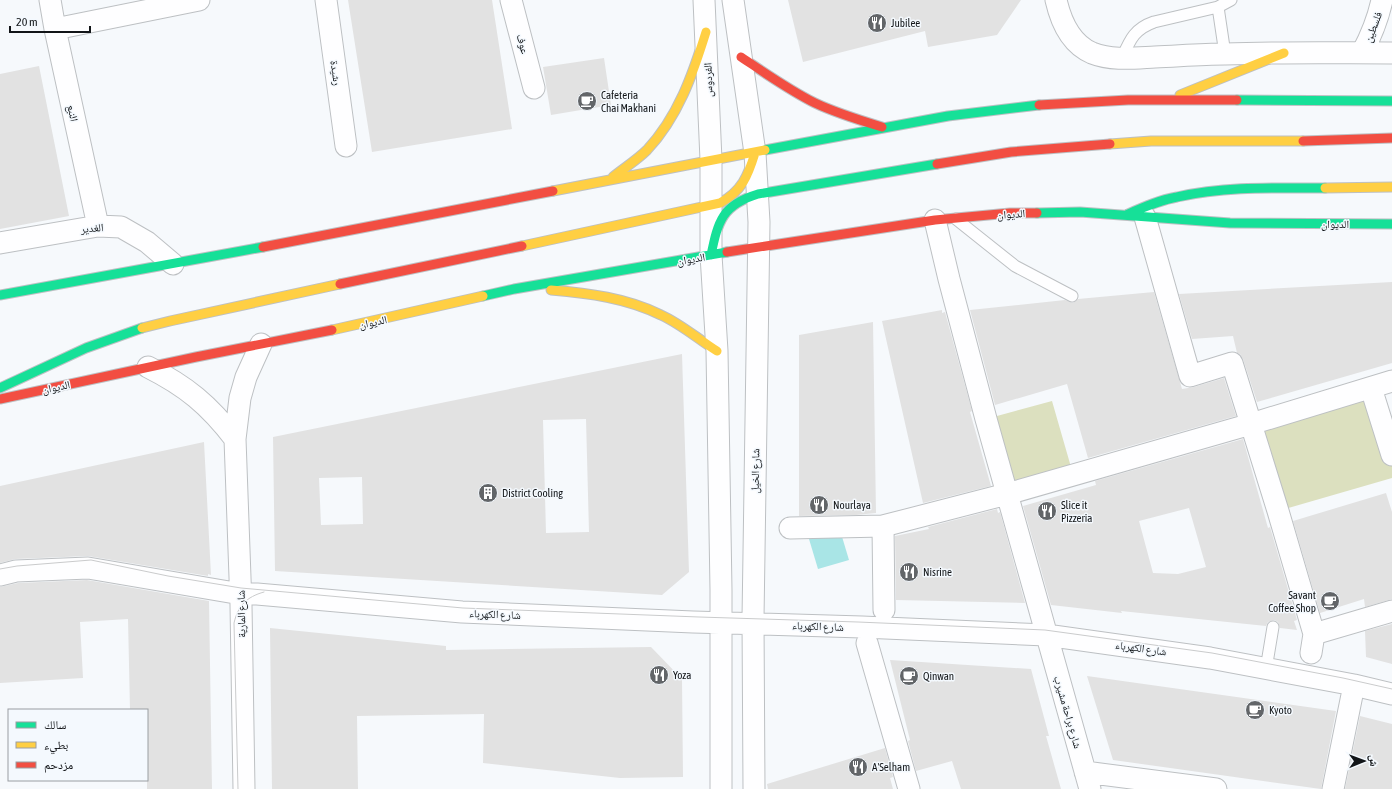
<svg xmlns="http://www.w3.org/2000/svg" width="1392" height="789" font-family="'Asap Condensed','Noto Naskh Arabic',sans-serif">
<style>
.green{fill:#dce0bf}
.water{fill:#a9e5e6}
.building{fill:#e2e2e2;fill-rule:evenodd}
.lines{fill:none;stroke-linecap:round;stroke-linejoin:round}
.lane-casing{stroke:#bdc0c3;stroke-width:13}
.street-casing{stroke:#bdc0c3;stroke-width:23}
.fast-casing{stroke:#bdc0c3;stroke-width:11}
.slow-casing{stroke:#bdc0c3;stroke-width:11}
.jam-casing{stroke:#bdc0c3;stroke-width:11}
.lane{stroke:#fefeff;stroke-width:11}
.street{stroke:#fefeff;stroke-width:21}
.fast{stroke:#16e098;stroke-width:9}
.slow{stroke:#ffcf43;stroke-width:9}
.jam{stroke:#f24e42;stroke-width:9}
.tram{stroke:#cacbcc;stroke-width:1}
.labels{text-anchor:middle;dominant-baseline:central;stroke-width:3;stroke-linejoin:round;paint-order:stroke}
.poi-label{font-size:11px;fill:#121518;stroke:#f4f9fe;text-anchor:start}
.street-label{font-size:11px;fill:#121518;stroke:#f4f9fe}
</style>
<rect width="100%" height="100%" fill="#f6f9fc"/>
<!-- green -->
<path class="green" d="M 1371,388 L 1392,455 L 1392,478 L 1278,511 L 1251,424 Z
M 1052,401 L 1073,474 L 1007,494 L 986,419 Z"/>
<!-- water -->
<path class="water" d="M 840,530 L 849,560 L 818,569 L 809,539 Z"/>
<!-- building -->
<path class="building" d="M 348,0 L 492,0 L 512,129 L 372,152 Z
M 788,0 L 1021,0 L 997,35 L 928,47 L 925,31 L 803,62 Z
M 604,58 L 611,105 L 551,115 L 543,67 Z
M 39,66 L 69,216 L 0,229 L 0,74 Z
M 1392,282 L 1392,363 L 1257,402 L 1243,359 L 1240,354 L 1237,353 L 1233,336 L 1192,339 L 1179,294 Z
M 1154,292 L 1182,389 L 1194,387 L 1224,378 L 1236,416 L 1088,458 L 1067,384 L 995,405 L 970,310 L 1065,300 L 1073,303 L 1078,299 Z
M 942,310 L 942,313 L 945,312 L 972,411 L 970,412 L 991,486 L 923,503 L 882,321 Z
M 873,322 L 876,513 L 856,515 L 799,516 L 799,335 Z
M 682,354 L 689,572 L 662,595 L 275,571 L 273,437 ZM 586,419 L 589,532 L 546,533 L 543,420 ZM 362,477 L 363,524 L 321,525 L 319,478 Z
M 1243,439 L 1268,528 L 1270,527 L 1297,620 L 1294,621 L 1297,630 L 1280,628 L 1278,622 L 1274,620 L 1268,622 L 1266,626 L 1121,611 L 1122,613 L 1051,605 L 1023,506 L 1096,485 L 1095,481 ZM 1189,508 L 1206,567 L 1178,574 L 1153,573 L 1139,521 Z
M 204,442 L 211,575 L 208,574 L 208,576 L 88,556 L 15,559 L 0,563 L 0,486 Z
M 1386,493 L 1392,512 L 1392,599 L 1365,607 L 1364,599 L 1320,613 L 1293,521 Z
M 997,509 L 998,513 L 1000,512 L 1025,603 L 896,600 L 895,536 L 929,529 L 928,527 Z
M 87,580 L 209,601 L 212,789 L 147,789 L 147,710 L 130,710 L 128,619 L 80,622 L 83,678 L 0,683 L 0,587 L 18,583 Z
M 1392,624 L 1392,664 L 1366,657 L 1365,631 Z
M 270,628 L 446,646 L 446,650 L 651,647 L 682,679 L 683,777 L 620,778 L 483,763 L 484,714 L 357,716 L 358,789 L 272,789 Z
M 890,660 L 1031,669 L 1049,736 L 1046,736 L 1061,789 L 961,789 L 952,761 L 916,771 L 908,741 L 910,740 Z
M 1087,676 L 1336,711 L 1321,789 L 1113,760 Z
M 1360,716 L 1392,724 L 1392,789 L 1345,789 Z
M 885,748 L 893,777 L 890,778 L 893,789 L 768,789 L 767,784 Z"/>
<g class="lines">
<defs>
<path id="lane" d="M 1218,7 L 1225,54
M 1122,58 C 1130,40 1134,29 1154,22 L 1218,7 L 1231,0
M 956,219 L 1015,266 L 1072,296
M 1266,669 L 1273,627"/>
<path id="street" d="M 50,0 L 55,29 L 98,226
M 326,0 L 346,146
M 511,0 L 534,88
M 704,0 L 711,160 L 711,255 L 717,351 L 721,590 L 721,789
M 733,0 L 755,153 L 759,222 L 753,619 L 754,789
M 1056,0 C 1061,22 1071,44 1092,53 C 1112,61 1135,58 1155,57 C 1179,56 1202,54 1225,54 C 1281,52 1336,53 1392,53
M 55,29 L 199,0
M 1362,53 C 1371,36 1378,19 1382,0
M 1145,217 L 1190,376 L 1232,363 L 1278,511 L 1314,634 L 1311,653
M 935,220 L 949,279 L 986,419 L 1090,789
M 0,243 L 98,226 L 121,227 L 147,242 L 173,264
M 148,367 C 186,386 209,405 235,439
M 1371,388 L 1392,455
M 883,526 L 884,610
M 790,528 L 883,526 L 1007,494 L 1251,424 L 1392,381
M 0,575 L 16,571 L 88,568 L 241,594 L 257,594 L 462,612 L 693,622 L 862,627 L 1046,635 L 1210,658 L 1354,685 L 1392,694
M 1314,634 L 1392,611
M 867,643 L 909,789
M 1085,772 L 1216,789
M 244,789 L 241,605 L 235,439 L 240,398 L 246,377 L 261,344
M 1333,789 L 1354,685"/>
<path id="fast" d="M 1237,100 L 1392,101
M 765,150 L 948,116 L 1039,105
M 1037,213 L 1080,212 L 1230,223 L 1392,224
M 1128,214 C 1144,207 1160,200 1177,197 C 1226,186 1275,188 1325,188
M 711,255 C 718,221 722,205 758,194 L 937,164
M 0,295 L 263,247
M 483,296 L 514,289 L 727,252
M 0,388 L 86,348 L 142,328"/>
<path id="slow" d="M 1180,95 L 1284,53
M 1110,144 L 1151,141 L 1303,141
M 613,177 C 624,168 637,160 647,150 C 678,117 693,74 706,32
M 1325,188 L 1392,187
M 553,191 L 765,150
M 522,246 L 720,203 C 742,191 748,176 755,153
M 551,290 C 588,293 627,298 661,315 C 681,324 698,339 717,351
M 142,328 L 170,321 L 340,284
M 332,330 L 483,296"/>
<path id="jam" d="M 741,57 C 765,73 789,90 815,103 C 836,113 859,120 882,127
M 1039,105 L 1128,100 L 1237,100
M 1303,141 L 1392,138
M 937,164 L 1011,152 L 1110,144
M 263,247 L 553,191
M 727,252 L 935,220 L 1010,213 L 1037,213
M 340,284 L 522,246
M 0,399 L 196,357 L 332,330"/>
</defs>
<!-- lane casing -->
<use href="#lane" class="lane-casing"/>
<!-- street casing -->
<use href="#street" class="street-casing"/>
<!-- fast casing -->
<use href="#fast" class="fast-casing"/>
<!-- slow casing -->
<use href="#slow" class="slow-casing"/>
<!-- jam casing -->
<use href="#jam" class="jam-casing"/>
<!-- lane -->
<use href="#lane" class="lane"/>
<!-- street -->
<use href="#street" class="street"/>
<!-- fast -->
<use href="#fast" class="fast"/>
<!-- slow -->
<use href="#slow" class="slow"/>
<!-- jam -->
<use href="#jam" class="jam"/>
<!-- tram -->
<path class="tram" d="M 0,569 L 17,566 L 91,560 L 168,576 L 241,588 L 463,608 L 699,617 L 858,622 L 1045,630 L 1212,653 L 1343,678 L 1392,689
M 238,789 L 234,623 C 238,606 246,597 264,592"/>
</g>
<!-- icons -->
<defs>
<symbol id="restaurant-disc" viewBox="-11 -11 22 22"><circle r="9.5" fill="#626568" stroke="#f4f9fe"/><path d="M-5-6h1v4h1v-4h1v4h1v-4h1v5L-1.5 .5V6h-2V.5L-5-1ZM5-6V6H3V1.5H1.5Q1.5-4 5-6Z" fill="#fff"/></symbol>
<symbol id="cafe-disc" viewBox="-11 -11 22 22"><circle r="9.5" fill="#626568" stroke="#f4f9fe"/><path d="M-5.5-4.5H6V0H3Q3 3.5 0 3.5H-2.5Q-5.5 3.5-5.5 0ZM3-3.2v2h1.7v-2ZM-6 4.5H4V6H-6Z" fill="#fff"/></symbol>
<symbol id="building-disc" viewBox="-11 -11 22 22"><circle r="9.5" fill="#626568" stroke="#f4f9fe"/><path d="M-4-6H4V6H1V3H-1V6H-4ZM-2.5-4.3h1.7v1.8h-1.7ZM.8-4.3h1.7v1.8H.8ZM-2.5-1h1.7V.8h-1.7ZM.8-1h1.7V.8H.8Z" fill="#fff"/></symbol>
</defs>
<g fill-rule="evenodd">
<use href="#restaurant-disc" x="866" y="12" width="22" height="22"/>
<use href="#cafe-disc" x="576" y="90" width="22" height="22"/>
<use href="#building-disc" x="477" y="482" width="22" height="22"/>
<use href="#restaurant-disc" x="808" y="494" width="22" height="22"/>
<use href="#restaurant-disc" x="1036" y="500" width="22" height="22"/>
<use href="#restaurant-disc" x="898" y="561" width="22" height="22"/>
<use href="#cafe-disc" x="1319" y="590" width="22" height="22"/>
<use href="#restaurant-disc" x="648" y="664" width="22" height="22"/>
<use href="#cafe-disc" x="898" y="665" width="22" height="22"/>
<use href="#cafe-disc" x="1244" y="699" width="22" height="22"/>
<use href="#restaurant-disc" x="847" y="756" width="22" height="22"/>
</g>
<g class="labels">
<!-- poi labels -->
<g class="poi-label">
<text x="891" y="23">Jubilee</text>
<text x="601" y="95">Cafeteria<tspan x="601" dy="13">Chai Makhani</tspan></text>
<text x="502" y="493">District Cooling</text>
<text x="833" y="505">Nourlaya</text>
<text x="1061" y="505">Slice it<tspan x="1061" dy="13">Pizzeria</tspan></text>
<text x="923" y="572">Nisrine</text>
<text x="1316" y="595" text-anchor="end">Savant<tspan x="1316" dy="13">Coffee Shop</tspan></text>
<text x="673" y="675">Yoza</text>
<text x="923" y="676">Qinwan</text>
<text x="1269" y="710">Kyoto</text>
<text x="872" y="767">A'Selham</text>
</g>
<!-- street labels -->
<g class="street-label">
<text transform="translate(1373 27) rotate(-69)">فلسطين</text>
<text transform="translate(523 44) rotate(75)">عوف</text>
<text transform="translate(336 73) rotate(82)">رشيدة</text>
<text transform="translate(708 80) rotate(-92)">الفردوس</text>
<text transform="translate(73 113) rotate(78)">النبع</text>
<text transform="translate(1011 214) rotate(-4)">الديوان</text>
<text x="1335" y="224">الديوان</text>
<text transform="translate(92 228) rotate(-5)">الغدير</text>
<text transform="translate(691 259) rotate(-10)">الديوان</text>
<text transform="translate(373 322) rotate(-12)">الديوان</text>
<text transform="translate(56 387) rotate(-12)">الديوان</text>
<text transform="translate(755 471) rotate(-89)">شارع الخيل</text>
<text transform="translate(241 614) rotate(-91)">شارع المارية</text>
<text transform="translate(495 614) rotate(2)">شارع الكهرباء</text>
<text transform="translate(818 626) rotate(2)">شارع الكهرباء</text>
<text transform="translate(1141 648) rotate(8)">شارع الكهرباء</text>
<text transform="translate(1068 712) rotate(74)">شارع براحة مشيرب</text>
</g>
</g>
<!-- legend -->
<rect x="8" y="709" width="140" height="72" fill="#f4f9fe" stroke="#9a9ea2"/>
<rect x="16" y="722" width="20" height="6" fill="#16e098" stroke="#9a9ea2"/>
<text x="44" y="729" font-size="12" fill="#121518">سالك</text>
<rect x="16" y="742" width="20" height="6" fill="#ffcf43" stroke="#9a9ea2"/>
<text x="44" y="749" font-size="12" fill="#121518">بطيء</text>
<rect x="16" y="762" width="20" height="6" fill="#f24e42" stroke="#9a9ea2"/>
<text x="44" y="769" font-size="12" fill="#121518">مزدحم</text>
<!-- north arrow -->
<g transform="translate(1364 761) rotate(89)" stroke="#f4f9fe" stroke-width="3" paint-order="stroke">
<path d="M0-3L7 15L0 10L-7 15Z" fill="#121518"/>
<text y="-6" font-size="11" font-weight="bold" text-anchor="middle" fill="#121518">ش</text>
</g>
<!-- scale -->
<path d="M10 26v6h80v-6" fill="none" stroke="#121518" stroke-width="2"/>
<text x="16" y="26" font-size="12" fill="#121518" stroke="#f4f9fe" stroke-width="3" paint-order="stroke">20 m</text>
</svg>
